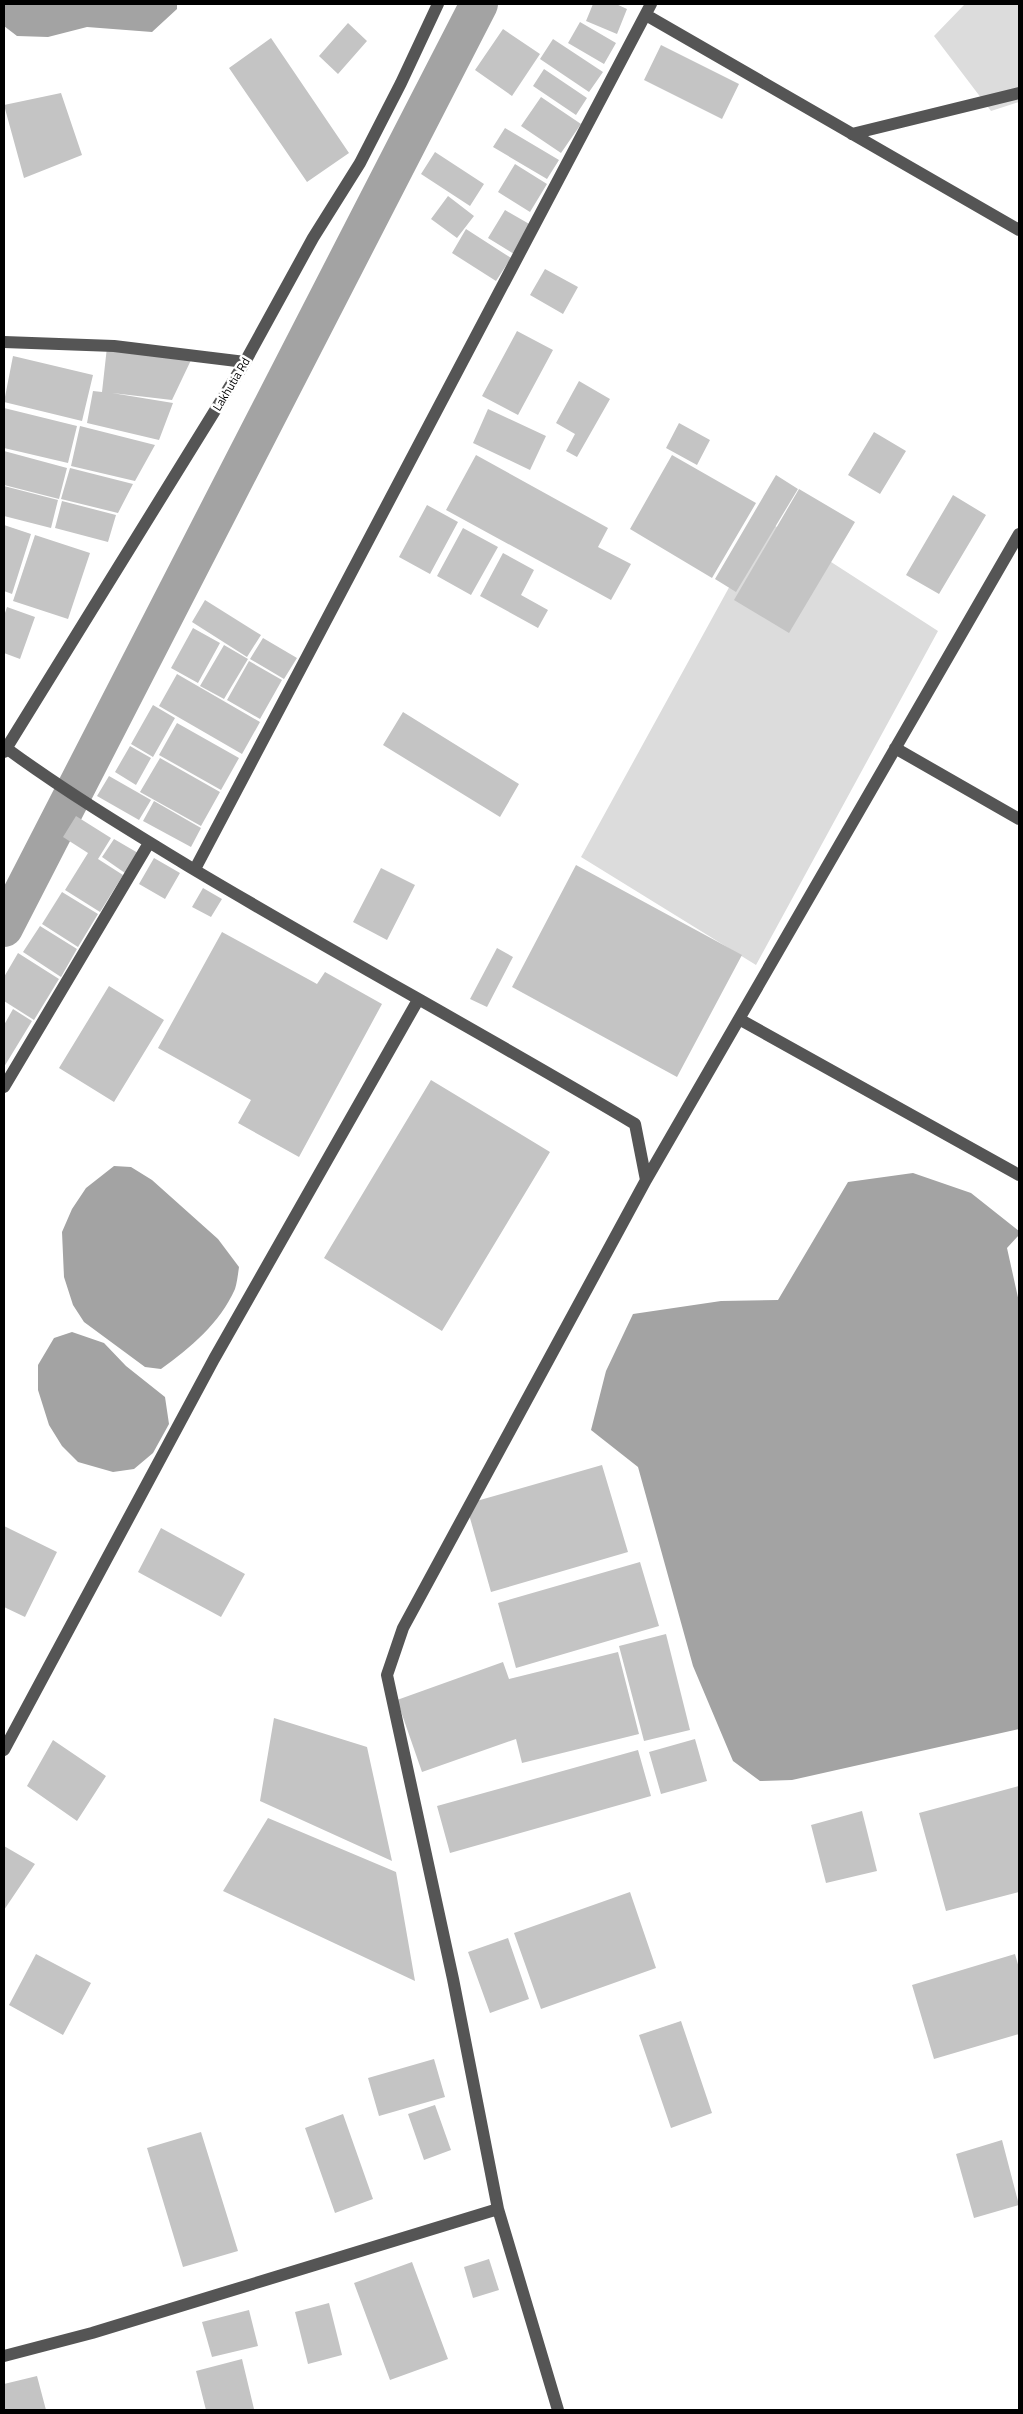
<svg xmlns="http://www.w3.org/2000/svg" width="1023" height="2414" font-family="'Titillium Web',sans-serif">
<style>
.green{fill:#dcdcdc}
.water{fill:#a3a3a3}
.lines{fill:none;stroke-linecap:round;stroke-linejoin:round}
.canal{stroke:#a3a3a3;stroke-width:38}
.building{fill:#c4c4c4}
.minor{stroke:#555;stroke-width:12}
.labels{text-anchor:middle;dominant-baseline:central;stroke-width:5;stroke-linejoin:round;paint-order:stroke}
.street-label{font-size:12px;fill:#000;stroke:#fff}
</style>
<rect width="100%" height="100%" fill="#fff"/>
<!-- green -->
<path class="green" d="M 965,4 L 1019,4 L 1019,102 L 991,111 L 934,36 Z
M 766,520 L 938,631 L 756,965 L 581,857 Z"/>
<!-- water -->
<path class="water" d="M 4,4 L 177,4 L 177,9 L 152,32 L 87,27 L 48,37 L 17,36 L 4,26 Z
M 114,1166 L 131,1167 L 152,1180 L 218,1239 L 239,1267 C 238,1274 237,1283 235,1289 C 220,1323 190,1348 161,1369 L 145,1367 L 84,1322 L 73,1305 L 64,1277 L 62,1232 L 72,1209 L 86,1188 Z
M 913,1173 L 971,1193 L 1019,1231 L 1019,1235 L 1007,1248 L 1019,1302 L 1019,1729 L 792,1780 L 760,1781 L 733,1761 L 693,1666 L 638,1467 L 591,1430 L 606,1371 L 633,1314 L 721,1301 L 778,1300 L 848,1182 Z
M 72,1332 L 104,1343 L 126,1366 L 165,1397 L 169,1424 L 153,1453 L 134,1469 L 113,1472 L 78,1462 L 62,1446 L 49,1425 L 38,1390 L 38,1365 L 54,1338 Z"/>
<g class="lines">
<!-- canal -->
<path class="canal" d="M 4,928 L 479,4"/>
</g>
<!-- building -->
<path class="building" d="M 593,4 L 616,4 L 627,9 L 617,34 L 586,21 Z
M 580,22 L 616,43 L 604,64 L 568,43 Z
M 348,23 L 367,41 L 338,74 L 319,56 Z
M 503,29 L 540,54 L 512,96 L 475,70 Z
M 271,38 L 349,153 L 307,182 L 229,68 Z
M 553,39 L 603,72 L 589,92 L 540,59 Z
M 661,45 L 739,84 L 722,119 L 644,80 Z
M 544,69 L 587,98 L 576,115 L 533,86 Z
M 61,93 L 82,155 L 24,178 L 4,105 Z
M 541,97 L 581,124 L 561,153 L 521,126 Z
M 505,128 L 559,160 L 547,179 L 493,147 Z
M 435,152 L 484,184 L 470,206 L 421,174 Z
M 515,164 L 547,184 L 530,212 L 498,192 Z
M 448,196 L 474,216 L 457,238 L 431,219 Z
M 505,210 L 531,225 L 514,254 L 488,238 Z
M 466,229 L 511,258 L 496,281 L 452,253 Z
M 545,269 L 578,287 L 563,314 L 530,295 Z
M 517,331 L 553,350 L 518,415 L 482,396 Z
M 107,347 L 192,358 L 172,400 L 112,393 L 173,403 L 159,440 L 87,423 L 93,391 L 102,392 Z
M 13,356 L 93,375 L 82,421 L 4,402 Z
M 579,381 L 610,399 L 577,457 L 566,451 L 575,434 L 556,423 Z
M 4,408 L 77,426 L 68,463 L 4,448 Z
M 488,409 L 546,436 L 530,470 L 473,443 Z
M 679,423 L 710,440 L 697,465 L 666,448 Z
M 80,426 L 155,445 L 135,481 L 71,466 Z
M 874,432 L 906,451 L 880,494 L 848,475 Z
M 4,451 L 67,468 L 59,499 L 4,485 Z
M 476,455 L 608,528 L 598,547 L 631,564 L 611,600 L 446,510 Z
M 672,455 L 756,503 L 712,578 L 630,529 Z
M 70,468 L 133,484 L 118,513 L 61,499 Z
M 776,475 L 798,489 L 736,592 L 715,579 Z
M 4,486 L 58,500 L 51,528 L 4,516 Z
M 799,489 L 855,522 L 789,633 L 734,600 Z
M 953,495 L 986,515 L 939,594 L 906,575 Z
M 62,501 L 116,515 L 108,542 L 55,528 Z
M 427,505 L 458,522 L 430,574 L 399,557 Z
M 4,525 L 31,534 L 12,594 L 4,591 Z
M 463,528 L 498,547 L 471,595 L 437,576 Z
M 35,535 L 90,553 L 68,619 L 13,601 Z
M 503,553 L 534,570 L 521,595 L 548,610 L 538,628 L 480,596 Z
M 205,600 L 261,635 L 247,657 L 192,622 Z
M 7,607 L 35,617 L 20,659 L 4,653 L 4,616 Z
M 193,628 L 220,643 L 198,683 L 171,668 Z
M 263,638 L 297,658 L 284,679 L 250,659 Z
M 224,645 L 248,659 L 224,699 L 200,686 Z
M 249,661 L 282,680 L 260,719 L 227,700 Z
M 177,674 L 260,722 L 242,754 L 159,706 Z
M 153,705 L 175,718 L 153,757 L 131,744 Z
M 403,712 L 519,784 L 500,817 L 383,745 Z
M 177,723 L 239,758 L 221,790 L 159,755 Z
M 130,746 L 151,758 L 136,785 L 115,772 Z
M 160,758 L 220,792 L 201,826 L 140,792 Z
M 109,776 L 151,800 L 139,820 L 97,796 Z
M 154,801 L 201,828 L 191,847 L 143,821 Z
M 76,816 L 111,838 L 98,859 L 123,875 L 100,912 L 65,890 L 88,853 L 63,837 Z
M 114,839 L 138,853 L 125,873 L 102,857 Z
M 154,858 L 180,873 L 165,899 L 139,884 Z
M 576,865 L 742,955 L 677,1077 L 512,987 Z
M 381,868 L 415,885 L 387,940 L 353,922 Z
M 203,888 L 222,899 L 211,917 L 192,907 Z
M 62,892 L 98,914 L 78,947 L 42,924 Z
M 40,926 L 77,949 L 61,977 L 23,952 Z
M 222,932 L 317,984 L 325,972 L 382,1004 L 299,1157 L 238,1123 L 251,1100 L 158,1048 Z
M 497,948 L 513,957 L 487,1007 L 470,999 Z
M 18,953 L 59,979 L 34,1020 L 4,1001 L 4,977 Z
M 109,986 L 164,1020 L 114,1102 L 59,1068 Z
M 13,1009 L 32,1021 L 4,1067 L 4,1025 Z
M 431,1080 L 550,1152 L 442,1331 L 324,1258 Z
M 602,1465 L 628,1552 L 491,1592 L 466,1504 Z
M 4,1526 L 57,1552 L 25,1617 L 4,1607 Z
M 161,1528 L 245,1574 L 221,1617 L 138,1572 Z
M 640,1562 L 659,1626 L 516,1668 L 498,1603 Z
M 666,1634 L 690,1730 L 644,1741 L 619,1646 Z
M 618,1652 L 639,1734 L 522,1763 L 516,1739 L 422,1772 L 397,1700 L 503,1662 L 509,1679 Z
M 274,1718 L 367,1747 L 392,1861 L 260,1801 Z
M 695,1739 L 707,1781 L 661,1794 L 649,1752 Z
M 53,1740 L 106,1776 L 77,1821 L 27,1786 Z
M 638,1750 L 651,1796 L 450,1853 L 437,1806 Z
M 1019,1786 L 1019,1892 L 946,1911 L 919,1813 Z
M 862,1811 L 877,1871 L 826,1883 L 811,1825 Z
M 268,1818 L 396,1872 L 415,1981 L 223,1891 Z
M 4,1846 L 35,1864 L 4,1910 Z
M 630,1892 L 656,1968 L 541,2009 L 514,1933 Z
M 508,1938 L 529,1999 L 490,2013 L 468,1952 Z
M 36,1954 L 91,1983 L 63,2035 L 9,2005 Z
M 1015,1954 L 1019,1968 L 1019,2034 L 934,2059 L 912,1985 Z
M 681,2021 L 712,2113 L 671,2128 L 639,2035 Z
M 434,2059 L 445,2097 L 379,2116 L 368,2078 Z
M 435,2105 L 451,2150 L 424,2160 L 408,2114 Z
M 343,2114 L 373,2199 L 335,2213 L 305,2128 Z
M 201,2132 L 238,2251 L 183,2267 L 147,2148 Z
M 1002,2140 L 1019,2205 L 974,2218 L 956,2154 Z
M 489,2259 L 499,2290 L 473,2298 L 464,2267 Z
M 412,2262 L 448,2359 L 390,2380 L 354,2283 Z
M 329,2303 L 342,2355 L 308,2364 L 295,2312 Z
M 249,2310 L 258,2346 L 212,2357 L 202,2322 Z
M 242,2359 L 254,2409 L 206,2410 L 196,2371 Z
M 37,2376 L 46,2410 L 4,2410 L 4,2384 Z"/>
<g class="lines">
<!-- minor -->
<path class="minor" d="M 646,15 L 1019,230
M 852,134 L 1019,93
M 4,342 L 114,346 L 245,362
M 6,748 C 66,792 129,830 193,869 C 339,956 489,1037 635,1124 L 646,1180
M 895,748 L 1019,819
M 4,752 L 245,362 L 313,238 L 360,163 L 401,83 L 438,4
M 195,869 L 651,4
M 739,1019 L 1019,1175
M 4,1087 L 149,843
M 4,1750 L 214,1359 L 418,1000
M 4,2356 L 92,2333 L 498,2209
M 558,2410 L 498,2209 L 453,1979 L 387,1675 L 403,1628 L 646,1180 L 1019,534"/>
</g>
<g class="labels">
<!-- street labels -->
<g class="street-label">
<text transform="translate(231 384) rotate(-59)">Lakhutia Rd</text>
</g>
</g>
<!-- border -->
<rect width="1023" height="2414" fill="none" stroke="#000000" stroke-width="10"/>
</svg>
